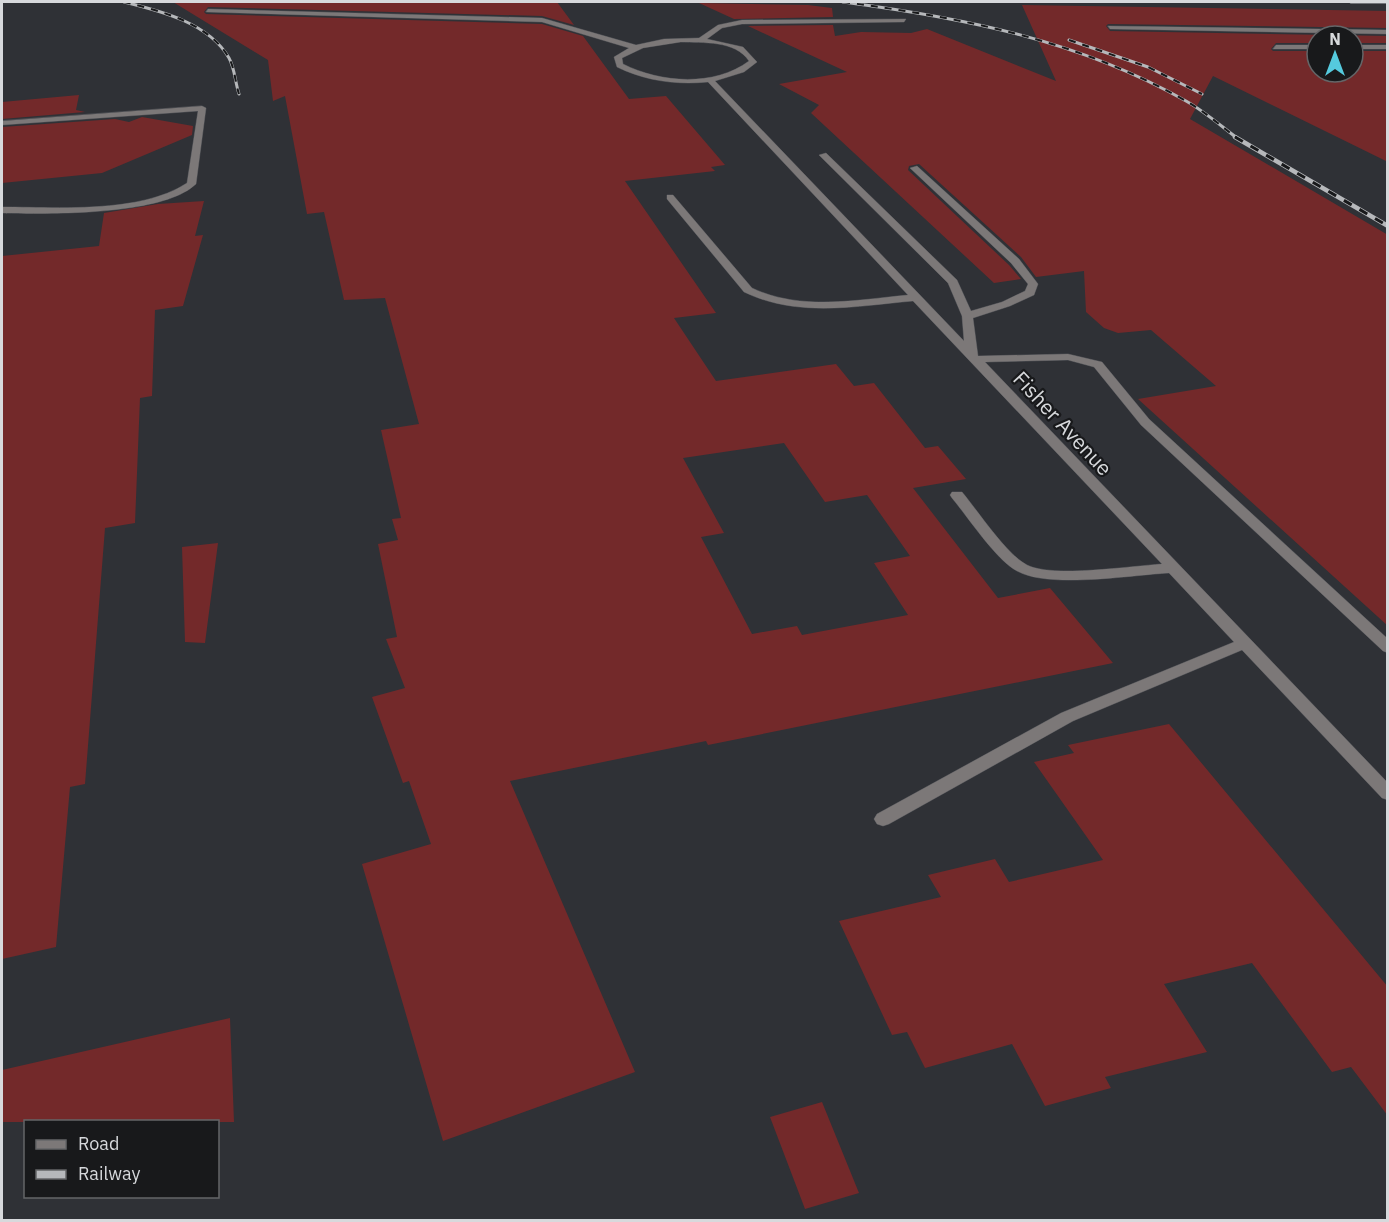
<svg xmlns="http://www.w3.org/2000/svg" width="1389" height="1222" font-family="'IBM Plex Sans',sans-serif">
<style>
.building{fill:#73292a;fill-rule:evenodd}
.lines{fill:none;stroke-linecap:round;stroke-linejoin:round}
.minor-casing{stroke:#4d4f54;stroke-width:1}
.minor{fill:#7c7878;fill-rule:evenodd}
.rail-far1-casing{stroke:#b6b8bb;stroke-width:3}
.rail-casing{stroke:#b6b8bb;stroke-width:4.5}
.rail-far1{stroke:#18191b;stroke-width:2;stroke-dasharray:7;stroke-linecap:butt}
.rail{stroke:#18191b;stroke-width:3;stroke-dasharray:9;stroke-linecap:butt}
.labels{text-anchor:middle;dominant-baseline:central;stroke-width:4.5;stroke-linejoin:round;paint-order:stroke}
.street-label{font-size:21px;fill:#d7d9dc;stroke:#18191b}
</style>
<rect width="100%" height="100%" fill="#2f3136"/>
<!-- building -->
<path class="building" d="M 173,2 L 557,2 L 574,25 L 542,16 L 208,7 L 204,12 L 206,14 L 542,24 L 583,36 L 629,99 L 666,96 L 725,165 L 711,167 L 715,171 L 625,181 L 716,313 L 674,318 L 716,381 L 836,364 L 854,386 L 874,383 L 925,448 L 938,446 L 966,479 L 913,488 L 998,598 L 1050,588 L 1113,663 L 708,745 L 706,741 L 510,781 L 635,1072 L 443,1141 L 362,864 L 431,844 L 409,781 L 403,783 L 372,697 L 405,688 L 386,639 L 397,637 L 378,544 L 398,540 L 392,519 L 401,518 L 381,430 L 419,424 L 385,298 L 344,300 L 324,212 L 307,214 L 285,96 L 273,101 L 268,60 ZM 784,443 L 825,502 L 867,495 L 910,556 L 874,563 L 908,615 L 802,635 L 797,626 L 752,634 L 701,537 L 724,533 L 683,458 Z
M 699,3 L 808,5 L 832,8 L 833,17 L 734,19 Z
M 1022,5 L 1388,11 L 1388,28 L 1108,24 L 1106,26 L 1110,31 L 1388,36 L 1388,43 L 1353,43 L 1353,36 L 1317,36 L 1317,43 L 1276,43 L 1271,49 L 1273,51 L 1317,51 L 1317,72 L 1353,72 L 1353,51 L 1388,51 L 1388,162 L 1213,76 L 1190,119 L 1388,235 L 1388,626 L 1138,399 L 1216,386 L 1151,330 L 1118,333 L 1104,328 L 1086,312 L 1084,271 L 1036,277 L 1021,257 L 919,164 L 909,166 L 908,170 L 1009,265 L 1021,279 L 994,283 L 811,113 L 819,105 L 779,84 L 847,72 L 748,26 L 833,25 L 835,36 L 861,32 L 911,33 L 927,29 L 1056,81 Z
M 79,95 L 76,110 L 85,112 L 2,119 L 2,102 Z
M 142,117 L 193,126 L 192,135 L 102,173 L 2,183 L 2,127 L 115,119 L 129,122 Z
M 204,201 L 195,236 L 203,235 L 183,306 L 155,310 L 152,396 L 140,398 L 135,523 L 105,528 L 85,784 L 70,787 L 56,947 L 2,959 L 2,256 L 99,246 L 104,213 L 158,204 Z
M 218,543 L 205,643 L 185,642 L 182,547 Z
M 1169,724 L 1388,987 L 1388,1116 L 1351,1067 L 1332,1072 L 1252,963 L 1164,984 L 1207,1052 L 1105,1077 L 1111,1088 L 1045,1106 L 1012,1044 L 925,1068 L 907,1032 L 892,1035 L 839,921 L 941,897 L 928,875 L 995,859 L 1009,882 L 1103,860 L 1034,762 L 1074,753 L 1068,745 Z
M 230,1018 L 234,1122 L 2,1122 L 2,1070 Z
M 822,1102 L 859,1193 L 805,1209 L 770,1117 Z"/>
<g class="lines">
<defs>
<path id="minor" d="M 208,9 L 542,18 L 636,45 L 664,39 L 699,38 L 718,25 L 742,20 L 906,19 L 904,22 L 742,24 L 722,28 L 707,39 L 743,47 L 757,62 L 744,72 L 715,81 L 964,341 L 962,316 L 948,283 L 819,155 L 826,153 L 957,280 L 971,311 L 1002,302 L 1025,291 L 1028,284 L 1011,263 L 910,168 L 917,166 L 1019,259 L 1038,284 L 1034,295 L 1010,306 L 973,318 L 978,356 L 1068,354 L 1102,362 L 1149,419 L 1388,639 L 1388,653 L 1383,651 L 1141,425 L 1094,367 L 1068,360 L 985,362 L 1388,783 L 1388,800 L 1382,798 L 1242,650 L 1073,721 L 889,824 L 883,826 L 877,824 L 874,819 L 877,814 L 1061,713 L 1234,642 L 1169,573 C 1131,575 1049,589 1017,571 C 996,560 968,517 952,498 L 950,495 L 952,492 L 962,492 C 978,511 1006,554 1027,565 C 1052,578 1131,566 1162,564 L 913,301 C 856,306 798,318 744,292 L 667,199 L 667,195 L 673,195 L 752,288 C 801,311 855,300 908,295 L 708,82 C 676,85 646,81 617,67 L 614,57 L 629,48 L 542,22 L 206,12 ZM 681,42 C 703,43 735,40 749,61 C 714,87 661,83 623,64 L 622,58 L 643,48 Z
M 1108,26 L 1388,30 L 1388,34 L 1110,29 Z
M 1276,45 L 1317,45 L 1317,49 L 1273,49 Z
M 1353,45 L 1388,45 L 1388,49 L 1353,49 Z
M 202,106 L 206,108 L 196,184 C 163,216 47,214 2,213 L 2,207 C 56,207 140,214 187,183 L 198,111 L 2,125 L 2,121 Z"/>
</defs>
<!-- minor casing -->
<use href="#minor" class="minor-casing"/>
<!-- minor -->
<use href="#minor" class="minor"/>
<defs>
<path id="rail-far1" d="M 124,2 C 161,11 209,23 229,58 C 235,69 235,82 239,94
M 843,2 C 964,18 1078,40 1186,101 C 1204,111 1221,126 1237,138
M 1351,2 L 1388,2
M 1069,40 L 1148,67 L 1202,94"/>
<path id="rail" d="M 1235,137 L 1388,226"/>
</defs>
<!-- rail-far1 casing -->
<use href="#rail-far1" class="rail-far1-casing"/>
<!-- rail casing -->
<use href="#rail" class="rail-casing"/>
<!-- rail-far1 -->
<use href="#rail-far1" class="rail-far1"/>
<!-- rail -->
<use href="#rail" class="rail"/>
</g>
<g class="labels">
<!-- street labels -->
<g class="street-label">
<text transform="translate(1063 423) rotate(47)">Fisher Avenue</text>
</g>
</g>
<!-- border -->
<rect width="1389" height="1222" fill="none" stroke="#d7d9dc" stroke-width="6"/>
<!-- legend -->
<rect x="24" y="1120" width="195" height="78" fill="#18191b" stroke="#646668" stroke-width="1.5"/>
<rect x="36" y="1140" width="30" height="9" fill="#7c7878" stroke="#646668" stroke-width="1.5"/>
<text x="78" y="1150" font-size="18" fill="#d7d9dc">Road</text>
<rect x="36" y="1170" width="30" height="9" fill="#b6b8bb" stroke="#646668" stroke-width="1.5"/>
<text x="78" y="1180" font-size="18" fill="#d7d9dc">Railway</text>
<!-- north arrow -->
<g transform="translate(1335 54)"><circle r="28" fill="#18191b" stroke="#646668" stroke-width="1.5"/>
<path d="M0-4.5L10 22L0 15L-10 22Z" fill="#55cade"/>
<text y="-9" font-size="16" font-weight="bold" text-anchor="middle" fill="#d7d9dc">N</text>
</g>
</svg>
